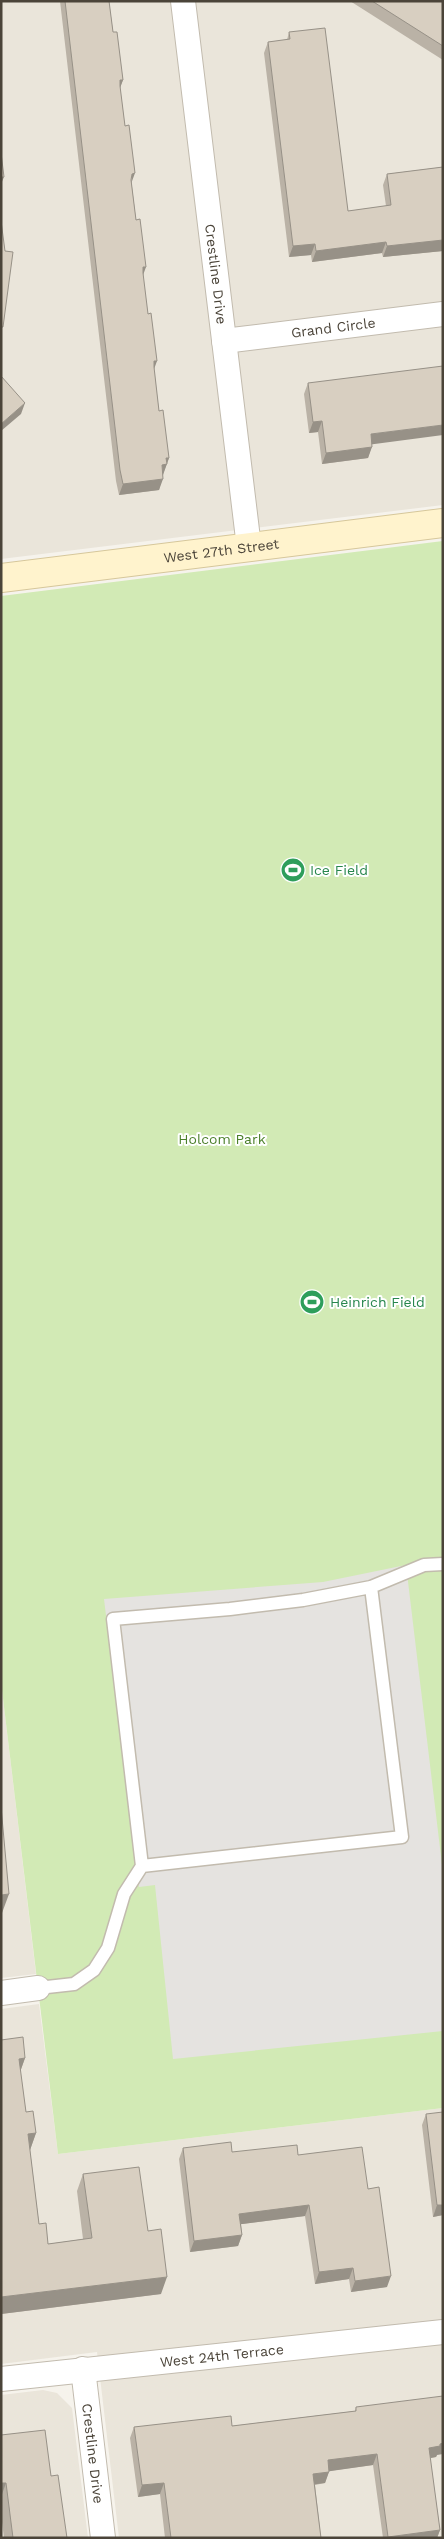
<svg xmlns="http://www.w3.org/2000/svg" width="444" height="2539" font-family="'Work Sans',sans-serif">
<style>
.residential{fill:#eae5da}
.green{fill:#d2eab5}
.parking{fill:#e5e3e0}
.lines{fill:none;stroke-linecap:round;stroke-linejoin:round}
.lane-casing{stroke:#c2bbae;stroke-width:15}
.street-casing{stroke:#c2bbae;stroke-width:26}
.secondary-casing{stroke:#d6c79b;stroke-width:30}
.lane{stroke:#fff;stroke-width:12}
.street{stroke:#fff;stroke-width:24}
.secondary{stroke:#fff3cd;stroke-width:28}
.wall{fill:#bab2a6}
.shaded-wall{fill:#979187}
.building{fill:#d8cfc1;stroke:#979187}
.labels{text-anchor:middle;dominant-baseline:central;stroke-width:4;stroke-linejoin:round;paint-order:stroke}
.street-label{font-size:14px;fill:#4b4439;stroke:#fff}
.leisure-label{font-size:14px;fill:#27864d;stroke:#fff;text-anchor:start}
.park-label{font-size:14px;fill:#4a7f2a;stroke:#fff}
</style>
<rect width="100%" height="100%" fill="#f6f3ec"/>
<!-- residential -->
<path class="residential" d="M 1,1 L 443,1 L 443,505 L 1,559 Z
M 1,1682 L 36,1974 L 1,1978 Z
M 39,2004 L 58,2154 L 443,2108 L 443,2538 L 119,2538 L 97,2352 L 1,2364 L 1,2009 Z
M 43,2390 L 57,2393 L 72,2408 L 88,2538 L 1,2538 L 1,2395 Z"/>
<!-- green -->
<path class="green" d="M 443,541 L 443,2108 L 58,2154 L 1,1682 L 1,596 Z"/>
<!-- parking -->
<path class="parking" d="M 406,1565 L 443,1873 L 443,2031 L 173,2059 L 155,1885 L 139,1887 L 104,1599 L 323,1582 Z"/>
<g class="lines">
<defs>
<path id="lane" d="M 142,1866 L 113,1619 L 230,1609 L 303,1600 L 371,1587 L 424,1565 L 443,1564
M 38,1988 L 74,1984 L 94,1970 L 108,1948 L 124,1894 L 142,1866 L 402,1837 L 371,1587"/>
<g id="street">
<path id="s1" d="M 183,1 L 249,547"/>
<path id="s2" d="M 224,341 L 443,314"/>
<path d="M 1,1993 L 38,1988"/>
<path id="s3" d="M 83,2369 L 103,2538"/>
<path id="s4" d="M 1,2379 L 443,2332"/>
</g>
<g id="secondary">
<path id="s5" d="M 1,578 L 443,523"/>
</g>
</defs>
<!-- lane casing -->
<use href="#lane" class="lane-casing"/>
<!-- street casing -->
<use href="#street" class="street-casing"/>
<!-- secondary casing -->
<use href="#secondary" class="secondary-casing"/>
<!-- lane -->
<use href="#lane" class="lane"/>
<!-- street -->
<use href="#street" class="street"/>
<!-- secondary -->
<use href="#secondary" class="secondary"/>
</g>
<!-- wall -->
<path class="wall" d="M 60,1 L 109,1 L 113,32 L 123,80 L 120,87 L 159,411 L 169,458 L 163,474 L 159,490 L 119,495 L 116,481 Z
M 350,1 L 443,1 L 443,60 Z
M 289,32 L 348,211 L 386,206 L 383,185 L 387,174 L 443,167 L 443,251 L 383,257 L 382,253 L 312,262 L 311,255 L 289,257 L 264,53 L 268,42 L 287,40 Z
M 308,383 L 372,445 L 368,458 L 322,464 L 318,432 L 309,433 L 304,394 Z
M 1,2040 L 25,2058 L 20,2072 L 26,2112 L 36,2133 L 30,2150 L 39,2224 L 48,2244 L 83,2239 L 77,2191 L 83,2174 L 148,2231 L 161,2294 L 1,2314 Z
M 426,2114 L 443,2215 L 433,2217 L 422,2125 Z
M 183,2148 L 232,2152 L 298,2155 L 368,2189 L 387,2287 L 351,2292 L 349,2279 L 315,2284 L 305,2216 L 241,2224 L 242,2235 L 238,2246 L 190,2252 L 179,2159 Z
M 356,2407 L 437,2455 L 436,2457 L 430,2458 L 440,2530 L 437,2538 L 383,2538 L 373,2465 L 329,2471 L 325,2483 L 315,2485 L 321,2538 L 165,2538 L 160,2494 L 138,2497 L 130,2438 L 134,2427 L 232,2426 L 355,2411 Z
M 1,2435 L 51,2476 L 67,2538 L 4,2538 L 1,2514 Z"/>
<!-- shaded-wall -->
<path class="shaded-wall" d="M 120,80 L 123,80 L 119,91 Z
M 135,173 L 131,184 L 132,174 Z
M 1,177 L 4,177 L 1,184 Z
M 443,240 L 443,251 L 383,257 L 387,246 Z
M 386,242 L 382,253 L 312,262 L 316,251 Z
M 315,244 L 311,255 L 289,257 L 293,246 Z
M 143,267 L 146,267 L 142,278 Z
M 154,361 L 157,361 L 153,372 Z
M 25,403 L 21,414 L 1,431 L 1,424 Z
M 322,421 L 318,432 L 309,433 L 313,422 Z
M 443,425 L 443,435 L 367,445 L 371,434 Z
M 372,447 L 368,458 L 322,464 L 326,453 Z
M 166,458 L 169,458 L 163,475 L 162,465 Z
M 163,479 L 159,490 L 119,495 L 123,484 Z
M 9,1894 L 2,1913 L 1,1913 L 1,1895 Z
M 25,2058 L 19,2075 L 19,2059 Z
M 36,2133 L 30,2150 L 28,2134 Z
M 309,2205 L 305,2216 L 235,2225 L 239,2214 Z
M 437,2205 L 443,2205 L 443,2215 L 433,2217 Z
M 242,2235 L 238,2246 L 190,2252 L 194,2241 Z
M 353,2268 L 349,2279 L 315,2284 L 319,2272 Z
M 391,2276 L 387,2287 L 351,2292 L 355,2281 Z
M 167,2277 L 161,2294 L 1,2314 L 1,2297 Z
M 443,2443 L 443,2454 L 437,2455 L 436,2457 L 425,2459 L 429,2448 Z
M 377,2454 L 373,2465 L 324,2472 L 328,2460 Z
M 329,2472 L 325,2483 L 309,2485 L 313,2474 Z
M 1,2483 L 6,2483 L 1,2497 Z
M 164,2483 L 160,2494 L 138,2497 L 142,2485 Z
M 440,2530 L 437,2538 L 388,2538 L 388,2537 Z"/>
<!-- building -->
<path class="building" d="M 65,1 L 109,1 L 113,32 L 117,32 L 123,80 L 120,80 L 120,86 L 125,126 L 129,125 L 135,173 L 132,174 L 131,180 L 136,220 L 140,219 L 146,267 L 143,267 L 143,273 L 148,314 L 151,313 L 157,361 L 154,361 L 154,367 L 159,411 L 163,410 L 169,458 L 166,458 L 167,464 L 162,465 L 163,479 L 123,484 L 120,470 Z
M 372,1 L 443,1 L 443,46 Z
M 325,28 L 348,211 L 391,205 L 387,174 L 443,167 L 443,240 L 387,246 L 386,242 L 316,251 L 315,244 L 293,246 L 268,42 L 290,39 L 289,32 Z
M 1,153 L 4,177 L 1,177 Z
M 1,221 L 5,251 L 13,252 L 3,327 L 1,327 Z
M 443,366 L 443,425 L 371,434 L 372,447 L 326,453 L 322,421 L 313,422 L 308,383 Z
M 1,376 L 25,403 L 1,424 Z
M 1,1807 L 9,1894 L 1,1895 Z
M 23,2037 L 25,2058 L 19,2059 L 26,2112 L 33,2111 L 36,2133 L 28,2134 L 39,2224 L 46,2223 L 48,2244 L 92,2238 L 83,2174 L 139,2167 L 148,2231 L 161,2229 L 167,2277 L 1,2297 L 1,2040 Z
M 443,2112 L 443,2205 L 437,2205 L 426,2114 Z
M 231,2142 L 232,2152 L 297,2145 L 298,2155 L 362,2147 L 368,2189 L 379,2187 L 391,2276 L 355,2281 L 353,2268 L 319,2272 L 309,2205 L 239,2214 L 242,2235 L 194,2241 L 183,2148 Z
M 443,2396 L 443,2443 L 440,2444 L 440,2446 L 429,2448 L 440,2530 L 388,2537 L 377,2454 L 328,2460 L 329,2472 L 313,2474 L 321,2538 L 171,2538 L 164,2483 L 142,2485 L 134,2427 L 231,2416 L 232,2426 L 356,2411 L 356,2407 Z
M 45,2430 L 51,2476 L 58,2475 L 67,2538 L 13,2538 L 6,2483 L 1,2483 L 1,2435 Z"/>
<!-- icons -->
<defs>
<symbol id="stadium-disc" viewBox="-11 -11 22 22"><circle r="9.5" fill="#2e9e5b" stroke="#fff"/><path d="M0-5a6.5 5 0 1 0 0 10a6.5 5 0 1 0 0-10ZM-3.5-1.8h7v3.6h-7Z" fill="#fff"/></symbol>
</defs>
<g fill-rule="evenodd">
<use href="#stadium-disc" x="279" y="856" width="28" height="28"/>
<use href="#stadium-disc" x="298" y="1288" width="28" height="28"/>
</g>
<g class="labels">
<!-- street labels -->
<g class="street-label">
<text stroke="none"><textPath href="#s1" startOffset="275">Crestline Drive</textPath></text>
<text stroke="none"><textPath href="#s2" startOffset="110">Grand Circle</textPath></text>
<text stroke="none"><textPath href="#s5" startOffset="222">West 27th Street</textPath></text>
<text stroke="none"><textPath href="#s4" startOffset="222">West 24th Terrace</textPath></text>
<text stroke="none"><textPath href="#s3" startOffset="85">Crestline Drive</textPath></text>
</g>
<!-- leisure labels -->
<g class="leisure-label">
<text x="310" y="870">Ice Field</text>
<text x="330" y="1302">Heinrich Field</text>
</g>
<!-- park labels -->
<g class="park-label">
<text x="222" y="1139">Holcom Park</text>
</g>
</g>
<!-- border -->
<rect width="444" height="2539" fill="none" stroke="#4b4439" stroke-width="5"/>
</svg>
